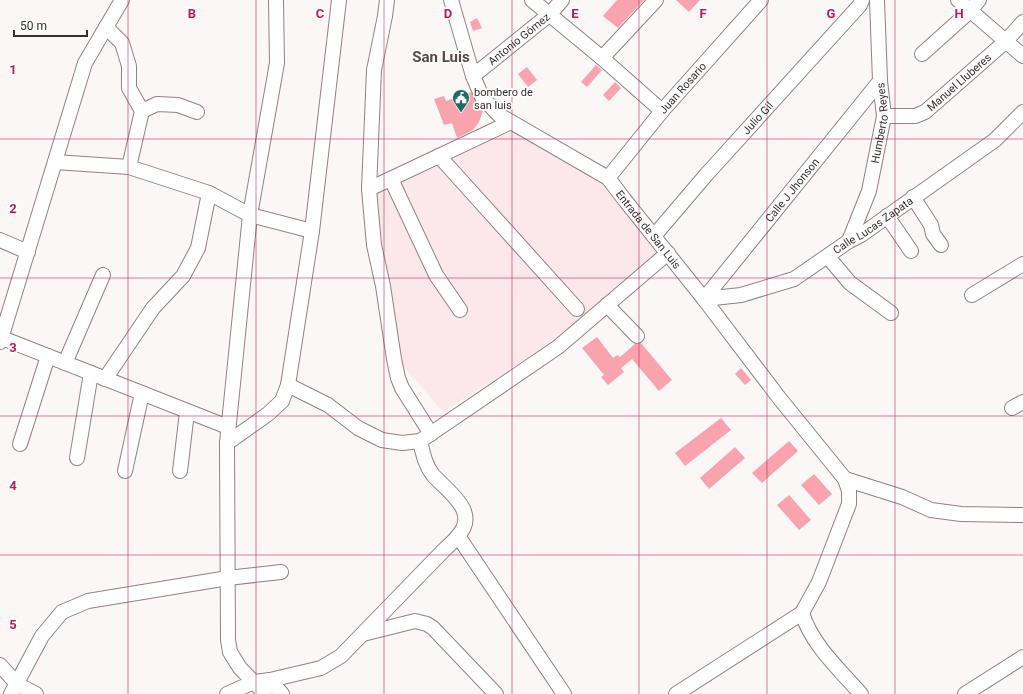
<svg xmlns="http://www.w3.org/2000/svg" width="1023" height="694" font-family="Roboto,sans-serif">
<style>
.built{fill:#fce8ea}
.building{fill:#f9a3ae}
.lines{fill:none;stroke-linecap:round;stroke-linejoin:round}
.minor-casing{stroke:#958082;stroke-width:16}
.minor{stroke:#fff;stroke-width:14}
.grid{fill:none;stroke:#c2185b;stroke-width:1;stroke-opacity:0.55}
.labels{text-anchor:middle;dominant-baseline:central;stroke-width:3.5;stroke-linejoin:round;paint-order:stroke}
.street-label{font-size:11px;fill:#362d2d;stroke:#fff}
.poi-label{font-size:11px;fill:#362d2d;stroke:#fff;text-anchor:start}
.district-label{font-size:15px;font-weight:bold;fill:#5a4749;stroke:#fff}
.grid-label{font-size:13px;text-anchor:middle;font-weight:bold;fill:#c2185b;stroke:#fff;stroke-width:3.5;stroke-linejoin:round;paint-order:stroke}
</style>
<rect width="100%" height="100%" fill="#fcf7f7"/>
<!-- built -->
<path class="built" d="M 513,131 L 601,183 L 658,255 L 557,340 L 443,412 L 399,361 L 375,191 Z"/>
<!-- building -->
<path class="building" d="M 617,0 L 644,0 L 618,28 L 603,16 Z
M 676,0 L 700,0 L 689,12 Z
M 477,18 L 482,28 L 473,31 L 470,22 Z
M 596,65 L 602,70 L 587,87 L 581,82 Z
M 527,67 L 537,80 L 528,87 L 518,74 Z
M 615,82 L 621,88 L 609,101 L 603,95 Z
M 471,92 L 476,103 L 483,111 L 479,122 L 473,130 L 457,138 L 452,123 L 444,125 L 434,99 L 444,96 L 446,101 Z
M 597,337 L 613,358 L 617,355 L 620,357 L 635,344 L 641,343 L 672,380 L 659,391 L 632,359 L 621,368 L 624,372 L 608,385 L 601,377 L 604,375 L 582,348 Z
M 741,368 L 751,380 L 745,385 L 735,374 Z
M 721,418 L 731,430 L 685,466 L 675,453 Z
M 789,441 L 798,451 L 762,483 L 752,473 Z
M 735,447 L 745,458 L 709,489 L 700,478 Z
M 814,474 L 832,494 L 819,505 L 801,485 Z
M 789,495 L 811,520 L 799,530 L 777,505 Z"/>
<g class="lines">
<defs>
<g id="minor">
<path d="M 387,0 L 385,16 L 374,70 L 369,189 L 374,245 L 383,286 L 394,359 L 398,378 L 402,388 L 431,434"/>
<path id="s1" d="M 451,0 L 473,76 L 482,97 L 499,115 L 608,178 L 624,199 L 704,299 L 780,399 L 845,479 L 849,491 L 849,504 L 819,582 L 802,613 L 676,694"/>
<path d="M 532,0 L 602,58 L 662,111"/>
<path d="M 958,0 L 1023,56"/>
<path d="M 106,27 L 122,43 L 129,66 L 129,88 L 142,111 L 129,167"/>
<path d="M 922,54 L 970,11 L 979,0"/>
<path d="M 602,58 L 656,0"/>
<path id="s2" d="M 473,76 L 550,14 L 562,0"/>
<path d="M 142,111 L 157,104 L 178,105 L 197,112"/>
<path id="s3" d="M 884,116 L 915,116 L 925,112 L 1005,42 L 1023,22"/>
<path d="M 439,156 L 577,309"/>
<path d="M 55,162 L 129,167 L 209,193 L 250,215 L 312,231"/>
<path id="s4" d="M 608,178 L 662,111 L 761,0"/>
<path d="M 391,179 L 436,275 L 460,310"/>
<path d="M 369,189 L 511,122"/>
<path d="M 913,197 L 931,225 L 933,234 L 941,245"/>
<path d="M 887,216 L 911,251"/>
<path id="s5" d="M 654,236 L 706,175 L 860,5 L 862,0"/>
<path d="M 0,240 L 28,252"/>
<path id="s6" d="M 849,241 L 869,191 L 884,116 L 880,81 L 877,0"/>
<path d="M 828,257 L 850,283 L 891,313"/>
<path d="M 972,295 L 1023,264"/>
<path id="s7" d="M 704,299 L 741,295 L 794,279 L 849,241 L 861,235 L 995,140 L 1023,112"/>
<path id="s8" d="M 704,299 L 880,81"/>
<path d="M 607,305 L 637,336"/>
<path d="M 2,338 L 228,427"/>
<path d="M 0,342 L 85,63 L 122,0"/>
<path d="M 65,363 L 103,275"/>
<path d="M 105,379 L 153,308 L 183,276 L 198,248 L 209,193"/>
<path d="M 288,385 L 328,405 L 358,428 L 382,440 L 402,443 L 420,441 L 558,347 L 668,253"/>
<path d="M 1012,408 L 1023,402"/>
<path d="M 227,443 L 268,414 L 282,401 L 288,385 L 312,231 L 339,0"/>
<path d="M 20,444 L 48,356"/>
<path d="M 77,458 L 91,373"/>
<path d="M 125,471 L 142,393"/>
<path d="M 180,471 L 187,412"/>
<path d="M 845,479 L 902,497 L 931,510 L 961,514 L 1023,515"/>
<path d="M 458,536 L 564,694"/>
<path d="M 802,613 C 812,645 839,669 861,694"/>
<path d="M 363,634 L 415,621 L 427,624 L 433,628 L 496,694"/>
<path d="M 0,665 L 17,684 L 36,694"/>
<path d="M 270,680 L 321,668 L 341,656 L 444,550 C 448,546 453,542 457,537 C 481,512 448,492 433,475 C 425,465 423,453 420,441"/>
<path d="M 11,694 L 42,636 L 62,612 L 88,601 L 228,578 L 281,572"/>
<path d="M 227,694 L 254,682 L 270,680 L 282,694"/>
<path d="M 265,694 L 240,668 L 230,652 L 228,640 L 227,443 L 250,215 L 277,63 L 276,0"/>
<path d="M 965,694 L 1023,657"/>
</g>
</defs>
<!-- minor casing -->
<use href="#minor" class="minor-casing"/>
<!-- minor -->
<use href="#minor" class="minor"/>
</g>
<!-- grid -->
<path class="grid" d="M 128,0 L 128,694M 256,0 L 256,694M 384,0 L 384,694M 512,0 L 512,694M 639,0 L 639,694M 767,0 L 767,694M 895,0 L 895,694M 0,139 L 1023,139M 0,278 L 1023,278M 0,416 L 1023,416M 0,555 L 1023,555"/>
<!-- icons -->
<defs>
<symbol id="civic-pin" viewBox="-11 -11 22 30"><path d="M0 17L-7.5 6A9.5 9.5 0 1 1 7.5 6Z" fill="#1e6a67" stroke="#fff"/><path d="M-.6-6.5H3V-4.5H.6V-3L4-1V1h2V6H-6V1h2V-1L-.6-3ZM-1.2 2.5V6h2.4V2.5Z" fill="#fff"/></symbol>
</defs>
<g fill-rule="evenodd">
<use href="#civic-pin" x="451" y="88" width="20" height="27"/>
</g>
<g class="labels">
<!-- street labels -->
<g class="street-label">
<text stroke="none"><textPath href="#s2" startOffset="59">Antonio Gómez</textPath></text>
<text stroke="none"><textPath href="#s3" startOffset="87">Manuel Lluberes</textPath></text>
<text stroke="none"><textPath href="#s4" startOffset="117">Juan Rosario</textPath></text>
<text stroke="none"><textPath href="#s5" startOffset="157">Julio Gil</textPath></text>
<text stroke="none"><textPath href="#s6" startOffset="123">Humberto Reyes</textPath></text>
<text stroke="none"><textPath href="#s8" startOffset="140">Calle J Jhonson</textPath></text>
<text stroke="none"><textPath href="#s7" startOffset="188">Calle Lucas Zapata</textPath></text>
<text stroke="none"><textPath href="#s1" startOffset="318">Entrada de San Luis</textPath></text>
</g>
<!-- poi labels -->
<g class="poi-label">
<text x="474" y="92">bombero de<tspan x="474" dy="13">san luis</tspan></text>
</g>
<!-- district labels -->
<g class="district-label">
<text x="441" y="57">San Luis</text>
</g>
</g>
<g class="grid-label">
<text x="192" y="18">B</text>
<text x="320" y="18">C</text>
<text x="448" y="18">D</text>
<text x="575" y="18">E</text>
<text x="703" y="18">F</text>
<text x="831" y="18">G</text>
<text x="959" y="18">H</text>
<text x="13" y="74">1</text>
<text x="13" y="213">2</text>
<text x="13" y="352">3</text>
<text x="13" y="490">4</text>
<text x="13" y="629">5</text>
</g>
<!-- scale -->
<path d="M14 30v6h73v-6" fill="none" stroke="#362d2d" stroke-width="2"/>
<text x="20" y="30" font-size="12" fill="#362d2d" stroke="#ffffff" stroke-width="3" paint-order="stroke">50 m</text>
</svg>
